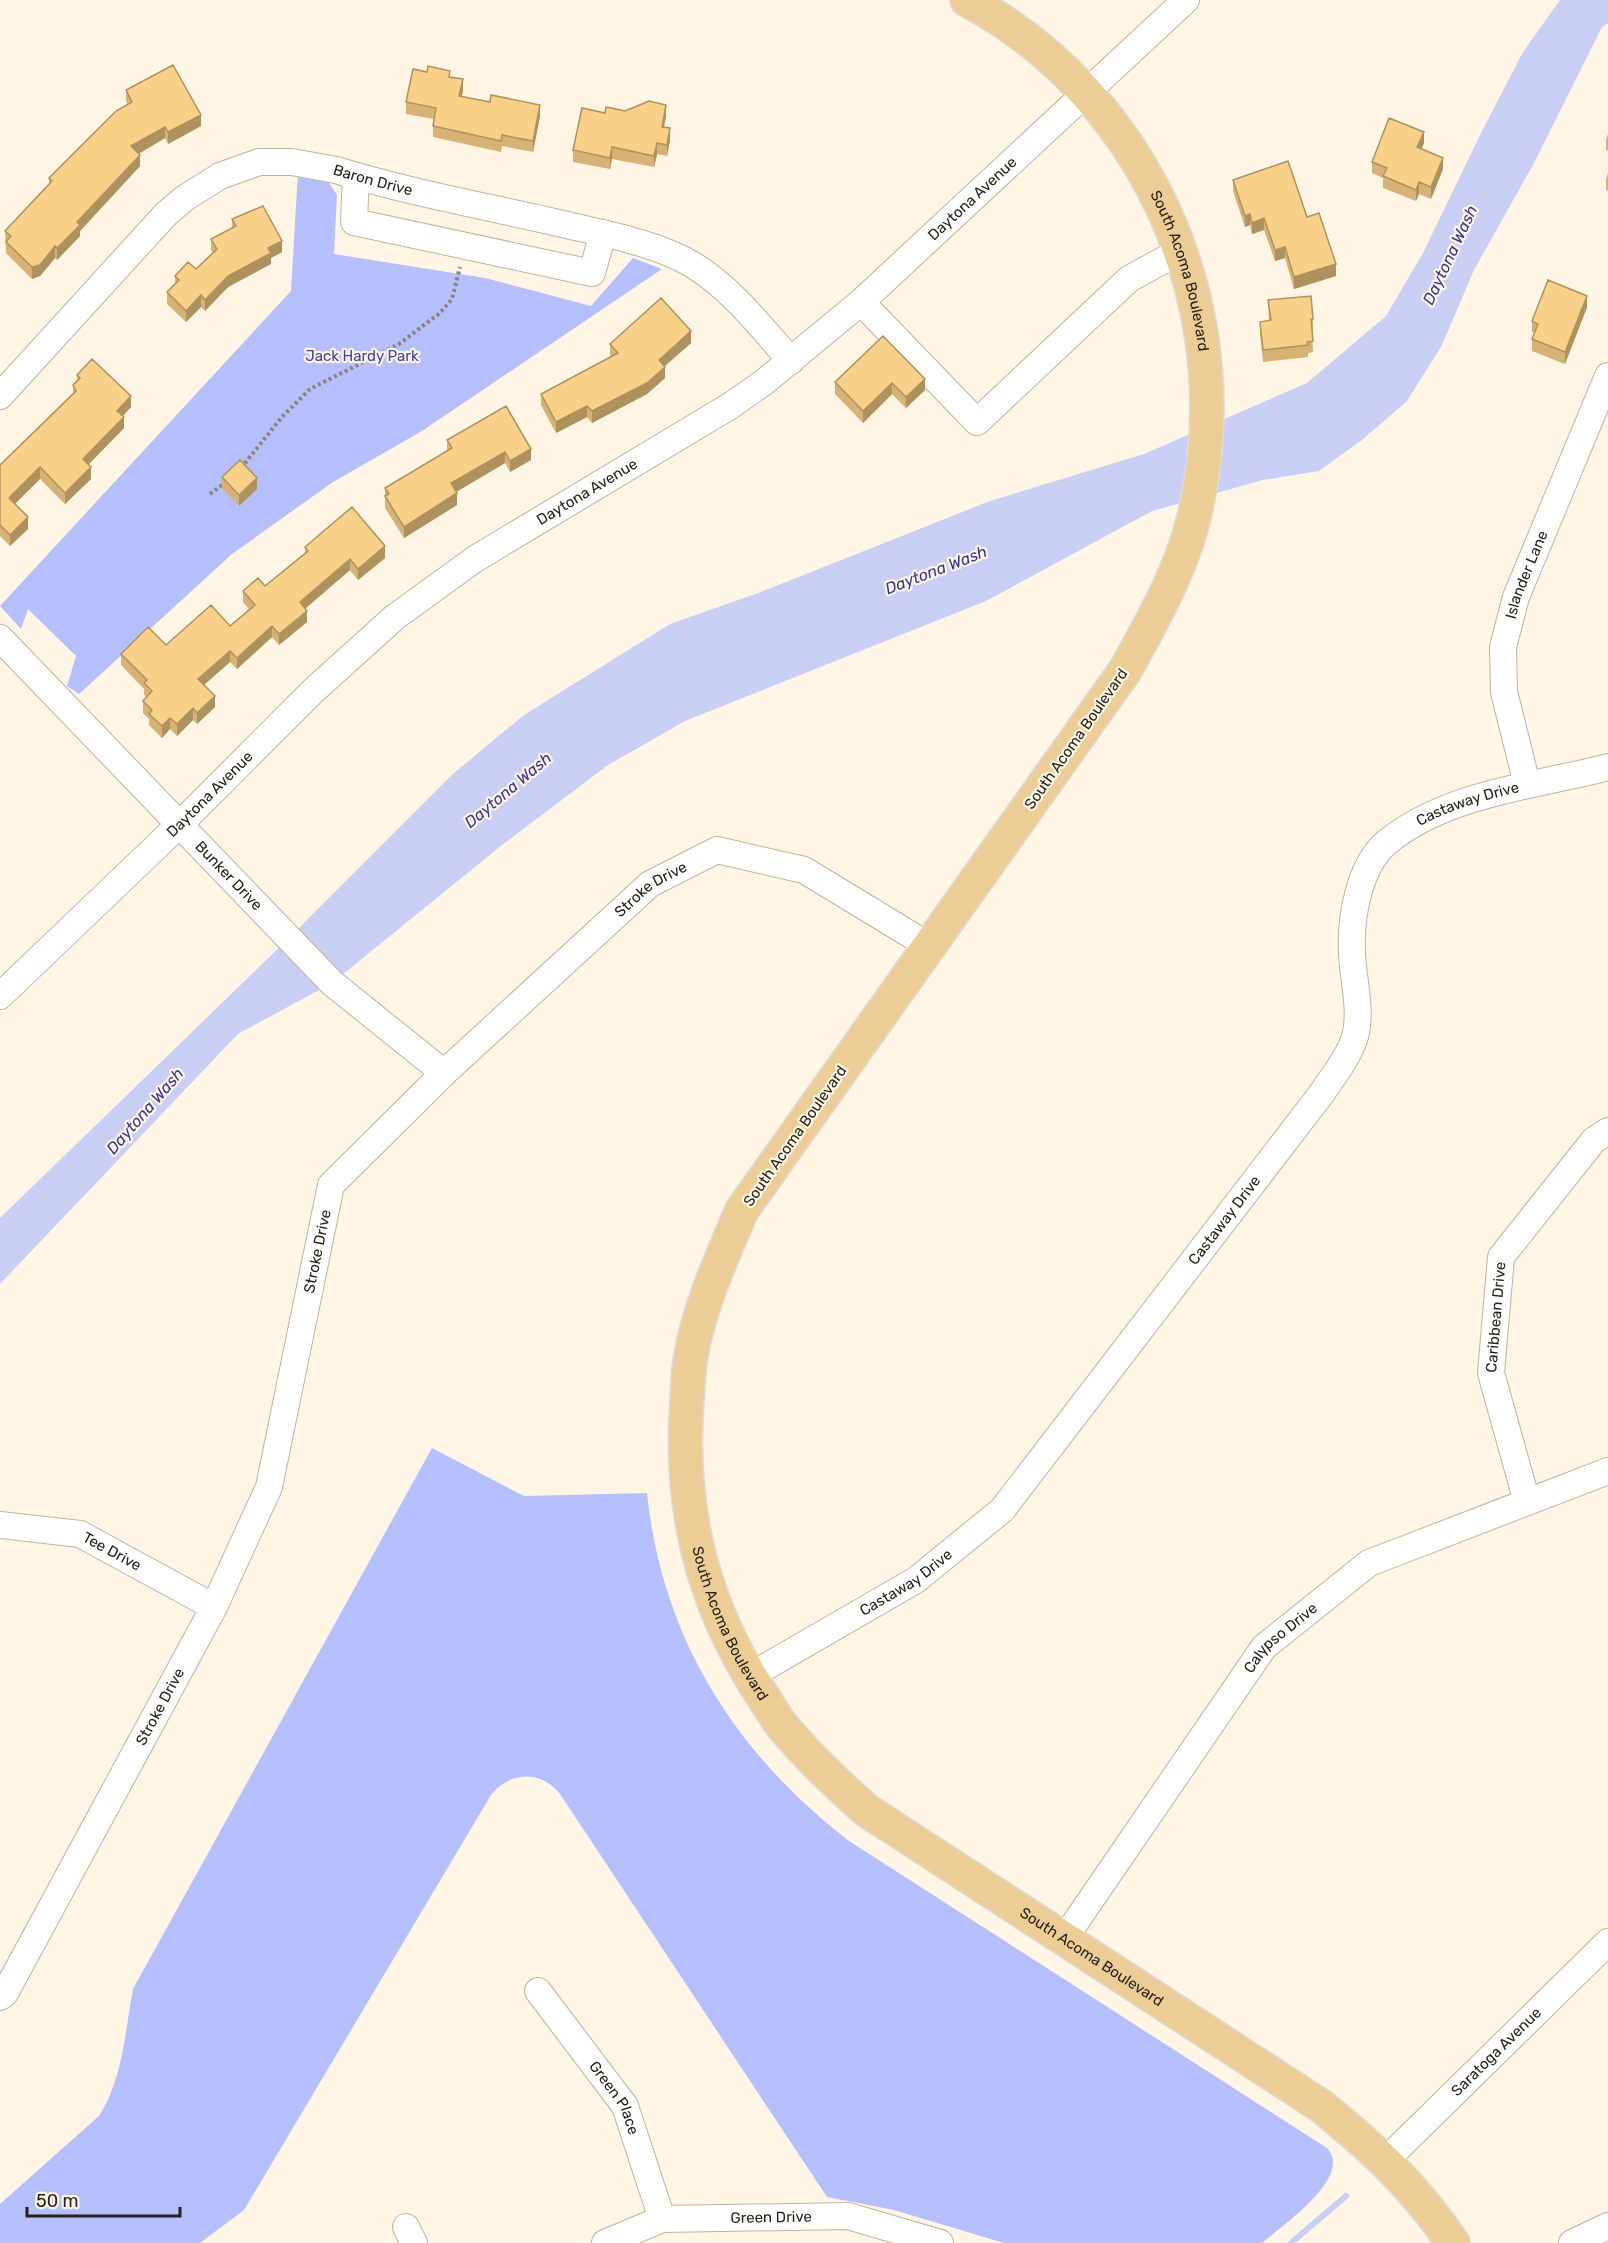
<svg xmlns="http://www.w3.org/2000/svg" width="1608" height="2243" font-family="Rubik,sans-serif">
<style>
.green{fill:#b5bffd}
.water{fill:#c9cff4}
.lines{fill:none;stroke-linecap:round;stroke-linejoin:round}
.stream{stroke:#c9cff4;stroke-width:6}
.minor-casing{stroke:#c1b39b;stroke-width:28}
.major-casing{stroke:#dcdcda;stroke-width:36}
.path{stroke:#8b8477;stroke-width:4;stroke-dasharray:3 3;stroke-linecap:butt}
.minor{stroke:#fff;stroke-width:26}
.major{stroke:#ebcd95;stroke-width:33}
.wall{fill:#d6b374}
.shaded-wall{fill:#ae925e}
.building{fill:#f9d087;stroke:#ae925e;stroke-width:1.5}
.labels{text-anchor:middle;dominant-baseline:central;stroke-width:4.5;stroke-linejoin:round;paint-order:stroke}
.street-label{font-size:15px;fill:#272218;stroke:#fef5e5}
.park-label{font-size:15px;fill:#4141a5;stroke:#fef5e5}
.water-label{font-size:16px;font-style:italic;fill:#363497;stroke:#fef5e5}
</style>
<rect width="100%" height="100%" fill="#fef5e5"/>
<!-- green -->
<path class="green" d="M 298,172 L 328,181 L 337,195 L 334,254 L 485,278 L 591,306 L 633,258 L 662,269 L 422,431 L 333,482 L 232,554 L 79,694 L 67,686 L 76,656 L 28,609 L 21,629 L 0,606 L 291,291 Z
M 432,1448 L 524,1496 L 647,1493 C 662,1638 735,1753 849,1841 L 1327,2148 C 1354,2177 1282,2225 1262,2243 L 1004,2243 L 894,2210 L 827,2197 L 560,1794 C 541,1770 510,1771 491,1795 L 244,2210 L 200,2243 L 0,2243 L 0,2204 L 99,2116 C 123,2079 125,2031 133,1989 Z"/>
<!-- water -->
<path class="water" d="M 1560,0 L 1608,0 L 1608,23 L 1602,27 L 1534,163 L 1474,270 L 1442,345 L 1407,401 L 1362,440 L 1319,471 L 1263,480 L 1152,511 L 986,601 L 685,721 L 608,765 L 502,845 L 332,983 L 238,1034 L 0,1284 L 0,1218 L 289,938 L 454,773 L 524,715 L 670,624 L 761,592 L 990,501 L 1144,454 L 1307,383 L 1386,316 L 1423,253 L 1481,133 L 1523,52 Z"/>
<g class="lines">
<!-- stream -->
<path class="stream" d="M 1291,2243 L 1346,2196"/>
<defs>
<g id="minor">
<path d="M 356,176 L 354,222 L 592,273 L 603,233"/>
<path d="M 861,302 L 977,422 L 1129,279 L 1182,250"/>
<path id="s1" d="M 0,396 L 166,214 L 185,198 L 220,176 L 259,162 L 292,162 L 336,170 C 411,193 490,207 567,225 C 606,234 659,244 693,265 C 731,288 762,328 791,361"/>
<path id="s2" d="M 0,638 L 332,983 L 444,1073"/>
<path id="s3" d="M 1527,784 L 1504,692 L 1503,647 L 1516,597 L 1608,376"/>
<path id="s4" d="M 0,996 L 180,824 L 313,691 L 395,617 L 475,559 L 730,406 L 763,383 L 861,302 L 1186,0"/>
<path id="s5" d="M 1527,1502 L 1491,1373 L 1501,1257 L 1594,1140 L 1608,1131"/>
<path id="s6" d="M 0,1525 L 80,1534 L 214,1607"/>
<path id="s7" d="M 750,1676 L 916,1580 L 1002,1510 L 1322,1093 C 1332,1078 1344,1063 1351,1047 C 1365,1019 1353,983 1352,953 C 1350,919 1359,866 1386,843 C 1446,793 1536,786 1608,767"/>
<path id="s8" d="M 1064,1939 L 1264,1647 L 1369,1563 L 1608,1471"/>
<path id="s9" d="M 538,1991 L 625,2106 L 662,2219"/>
<path id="s10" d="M 0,1997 L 5,1993 L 214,1607 L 269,1487 L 331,1185 L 444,1073 L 650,884 L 717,850 L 804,870 L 929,946"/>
<path id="s11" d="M 1385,2161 L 1608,1942"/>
<path d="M 406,2227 L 414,2243"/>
<path id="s12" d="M 605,2243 L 662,2219 L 848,2216 L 940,2243"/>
<path d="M 1572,2243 L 1608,2226"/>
</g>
<g id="major">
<path id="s13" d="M 967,0 C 1154,100 1245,321 1192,525 C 1178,577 1151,623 1126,669 L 742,1210 C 722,1257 700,1305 691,1355 C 688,1370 688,1386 687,1400 C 679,1506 701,1600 758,1689 C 766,1701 774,1715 783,1727 C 808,1757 837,1784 866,1810 L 1321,2106 C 1373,2148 1415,2187 1453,2243"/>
</g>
</defs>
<!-- minor casing -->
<use href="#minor" class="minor-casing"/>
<!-- major casing -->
<use href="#major" class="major-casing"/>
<!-- path -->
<path class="path" d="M 241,468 L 282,417 L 310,389 L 399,344 L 440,313 L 452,299 L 460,267
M 210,494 L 225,483"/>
<!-- minor -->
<use href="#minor" class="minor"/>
<!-- major -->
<use href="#major" class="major"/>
</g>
<!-- wall -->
<path class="wall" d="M 450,77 L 463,91 L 462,96 L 540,116 L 533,152 L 502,146 L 501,152 L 433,137 L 433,126 L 434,119 L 406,114 L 406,102 Z
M 126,90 L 201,126 L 168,144 L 165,138 L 139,154 L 140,166 L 80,231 L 80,236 L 57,260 L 55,258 L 40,276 L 32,279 L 6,253 L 5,231 L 49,184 L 49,178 L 128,105 L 126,101 Z
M 625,111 L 666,116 L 664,127 L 670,140 L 667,156 L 657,154 L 654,167 L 612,159 L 610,169 L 573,162 L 573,150 L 605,113 Z
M 1608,134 L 1608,151 L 1606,150 L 1606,139 Z
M 1424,143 L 1421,149 L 1443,169 L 1431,199 L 1419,194 L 1416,201 L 1383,188 L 1383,178 L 1372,173 L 1372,162 Z
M 1608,173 L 1608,191 L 1606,190 L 1606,179 Z
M 1233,180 L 1307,217 L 1336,276 L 1294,289 L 1285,258 L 1275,261 L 1264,230 L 1252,234 L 1250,225 L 1245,227 L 1233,191 Z
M 232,219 L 282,252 L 271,258 L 271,264 L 228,287 L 205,311 L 201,307 L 186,322 L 167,304 L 167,292 L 175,285 L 175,276 L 196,269 L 213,253 L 211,250 L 211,239 L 232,228 Z
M 1268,300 L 1313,319 L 1313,330 L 1312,330 L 1313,352 L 1308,353 L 1308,357 L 1263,362 L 1260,333 L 1260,322 L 1269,321 Z
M 1587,307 L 1565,364 L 1532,351 L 1532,339 L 1535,333 L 1532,332 L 1532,321 Z
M 883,336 L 925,390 L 906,408 L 892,394 L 863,423 L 835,394 L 835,382 Z
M 691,343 L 665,366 L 665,378 L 647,394 L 592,423 L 587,417 L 556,433 L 541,405 L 541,394 L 611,356 L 610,355 L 610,344 Z
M 77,375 L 131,407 L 123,416 L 124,428 L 88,465 L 91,479 L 65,504 L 40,479 L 14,504 L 28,529 L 10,546 L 0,536 L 0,465 L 73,393 L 73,385 L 77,382 Z
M 506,406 L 531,460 L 510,472 L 505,463 L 456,492 L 457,505 L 404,538 L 385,508 L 385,488 L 447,451 L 447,440 Z
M 222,477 L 257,489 L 239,506 L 222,488 Z
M 305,547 L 385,558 L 358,580 L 350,570 L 305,609 L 307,622 L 279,645 L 272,637 L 237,669 L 230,662 L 204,685 L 215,707 L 197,724 L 193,720 L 177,736 L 170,729 L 162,738 L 149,725 L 149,719 L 143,713 L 143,701 L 147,697 L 144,695 L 144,689 L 121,665 L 121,654 L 166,645 L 230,626 L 249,609 L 243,602 L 243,591 L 265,586 L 305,554 Z"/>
<!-- shaded-wall -->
<path class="shaded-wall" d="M 463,79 L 463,91 L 459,107 L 459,96 Z
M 540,105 L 540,116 L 533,152 L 533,141 Z
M 666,105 L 666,116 L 662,138 L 662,127 Z
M 201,115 L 201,126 L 168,144 L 168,132 Z
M 165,127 L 165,138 L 131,158 L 131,146 Z
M 670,128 L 670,140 L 667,156 L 667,145 Z
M 1424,132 L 1424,143 L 1417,159 L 1417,147 Z
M 657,143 L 657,154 L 654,167 L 654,156 Z
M 612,147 L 612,159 L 610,169 L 610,158 Z
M 140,155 L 140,166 L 80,231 L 80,236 L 57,260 L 57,248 L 77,222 Z
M 1443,158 L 1443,169 L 1431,199 L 1431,187 Z
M 1419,182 L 1419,194 L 1416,201 L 1416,190 Z
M 1250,214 L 1250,225 L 1245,227 L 1245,216 Z
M 1264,218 L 1264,230 L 1252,234 L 1252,223 Z
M 282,241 L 282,252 L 271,258 L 271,264 L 228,287 L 205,311 L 205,300 L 228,276 L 268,248 Z
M 55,246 L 55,258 L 40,276 L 32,279 L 32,267 Z
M 1285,247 L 1285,258 L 1275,261 L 1275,250 Z
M 1336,264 L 1336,276 L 1294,289 L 1294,277 Z
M 201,295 L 201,307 L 186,322 L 186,311 Z
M 1587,296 L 1587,307 L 1565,364 L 1565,352 Z
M 691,331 L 691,343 L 659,371 L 659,360 Z
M 665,367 L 665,378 L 647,394 L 592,423 L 592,411 Z
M 925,379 L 925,390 L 906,408 L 906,397 Z
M 892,383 L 892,394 L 863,423 L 863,411 Z
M 131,396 L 131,407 L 117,422 L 117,411 Z
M 587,406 L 587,417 L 556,433 L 556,422 Z
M 124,417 L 124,428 L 83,470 L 83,459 Z
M 531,449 L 531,460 L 510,472 L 510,461 Z
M 505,452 L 505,463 L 451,495 L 451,483 Z
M 40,467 L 40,479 L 9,510 L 9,498 Z
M 91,467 L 91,479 L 65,504 L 65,493 Z
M 257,478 L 257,489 L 239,506 L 239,495 Z
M 457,493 L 457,505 L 404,538 L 404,527 Z
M 28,517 L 28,529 L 10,546 L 10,535 Z
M 385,546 L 385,558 L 358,580 L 358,569 Z
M 350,559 L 350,570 L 300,613 L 300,602 Z
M 307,611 L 307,622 L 279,645 L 279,634 Z
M 272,626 L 272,637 L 237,669 L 237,658 Z
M 230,651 L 230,662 L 198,690 L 198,679 Z
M 215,696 L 215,707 L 197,724 L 197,713 Z
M 193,708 L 193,720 L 177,736 L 177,724 Z
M 170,718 L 170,729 L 162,738 L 162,726 Z"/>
<!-- building -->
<path class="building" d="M 173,65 L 201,115 L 168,132 L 165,127 L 131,146 L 140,155 L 77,222 L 80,225 L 57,248 L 55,246 L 40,265 L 32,267 L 6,242 L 11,236 L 5,231 L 52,181 L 49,178 L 116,111 L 132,102 L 126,90 Z
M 428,66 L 450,71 L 449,77 L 463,79 L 459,96 L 490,102 L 491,95 L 540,105 L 533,141 L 502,135 L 501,141 L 433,126 L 436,108 L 406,102 L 413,69 L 427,72 Z
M 649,101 L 666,105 L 662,127 L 670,128 L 667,145 L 657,143 L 654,156 L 612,147 L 610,158 L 573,150 L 582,108 L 605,113 L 606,107 L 625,111 Z
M 1389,118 L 1424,132 L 1417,147 L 1443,158 L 1431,187 L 1419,182 L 1416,190 L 1383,176 L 1387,168 L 1372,162 Z
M 1288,161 L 1307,217 L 1319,213 L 1336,264 L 1294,277 L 1285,247 L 1275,250 L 1264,218 L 1252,223 L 1250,214 L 1245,216 L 1233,180 Z
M 263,206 L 282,241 L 268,248 L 271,253 L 228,276 L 205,300 L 201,295 L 186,311 L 167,292 L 179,280 L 175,276 L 188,262 L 196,269 L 217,249 L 211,239 L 236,226 L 232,219 Z
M 1548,280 L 1587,296 L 1565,352 L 1532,339 L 1538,324 L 1532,321 Z
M 1311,296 L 1313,319 L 1311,319 L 1313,341 L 1307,342 L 1308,345 L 1263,350 L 1260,322 L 1271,320 L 1268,300 Z
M 661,298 L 691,331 L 659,360 L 665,367 L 647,383 L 592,411 L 587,406 L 556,422 L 541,394 L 618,353 L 610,344 Z
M 883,336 L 925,379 L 906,397 L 892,383 L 863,411 L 835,382 Z
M 92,359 L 131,396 L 117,411 L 124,417 L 83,459 L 91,467 L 65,493 L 40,467 L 9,498 L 28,517 L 10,535 L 0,525 L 0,465 L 76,391 L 73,385 L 80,378 L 77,375 Z
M 506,406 L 531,449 L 510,461 L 505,452 L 451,483 L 457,493 L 404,527 L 385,496 L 389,494 L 385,488 L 452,448 L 447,440 Z
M 240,460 L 257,478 L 239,495 L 222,477 Z
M 352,507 L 385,546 L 358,569 L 350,559 L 300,602 L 307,611 L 279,634 L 272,626 L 237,658 L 230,651 L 198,679 L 215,696 L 197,713 L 193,708 L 177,724 L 170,718 L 162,726 L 149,714 L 152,710 L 143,701 L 152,691 L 144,683 L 147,680 L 121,654 L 148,627 L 166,645 L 211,605 L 230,626 L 255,605 L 243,591 L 258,578 L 265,586 L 308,551 L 305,547 Z"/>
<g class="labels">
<!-- street labels -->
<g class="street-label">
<text stroke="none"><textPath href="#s1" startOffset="470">Baron Drive</textPath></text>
<text stroke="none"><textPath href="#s4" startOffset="1263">Daytona Avenue</textPath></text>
<text stroke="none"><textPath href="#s13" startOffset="356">South Acoma Boulevard</textPath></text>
<text stroke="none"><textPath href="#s4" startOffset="777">Daytona Avenue</textPath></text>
<text stroke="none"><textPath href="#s3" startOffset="216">Islander Lane</textPath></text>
<text transform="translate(1076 739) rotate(-55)">South Acoma Boulevard</text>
<text stroke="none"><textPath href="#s4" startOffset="291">Daytona Avenue</textPath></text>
<text stroke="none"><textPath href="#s7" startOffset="1188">Castaway Drive</textPath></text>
<text stroke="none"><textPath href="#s2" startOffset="330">Bunker Drive</textPath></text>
<text stroke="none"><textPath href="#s10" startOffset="1322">Stroke Drive</textPath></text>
<text transform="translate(795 1136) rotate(-55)">South Acoma Boulevard</text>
<text stroke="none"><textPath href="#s7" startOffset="668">Castaway Drive</textPath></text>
<text stroke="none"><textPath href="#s10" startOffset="818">Stroke Drive</textPath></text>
<text stroke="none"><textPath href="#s5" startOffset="190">Caribbean Drive</textPath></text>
<text stroke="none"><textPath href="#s6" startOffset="117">Tee Drive</textPath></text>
<text stroke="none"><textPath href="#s7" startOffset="182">Castaway Drive</textPath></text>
<text stroke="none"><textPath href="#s13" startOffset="1868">South Acoma Boulevard</textPath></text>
<text stroke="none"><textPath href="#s8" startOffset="372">Calypso Drive</textPath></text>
<text stroke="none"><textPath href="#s10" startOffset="332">Stroke Drive</textPath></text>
<text stroke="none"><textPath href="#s13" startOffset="2372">South Acoma Boulevard</textPath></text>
<text stroke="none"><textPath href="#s11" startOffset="156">Saratoga Avenue</textPath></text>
<text stroke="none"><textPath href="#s9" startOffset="132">Green Place</textPath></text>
<text stroke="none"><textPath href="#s12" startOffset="171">Green Drive</textPath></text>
</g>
<!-- park labels -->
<g class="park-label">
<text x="362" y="356">Jack Hardy Park</text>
</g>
<!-- water labels -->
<g class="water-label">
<text transform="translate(1450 255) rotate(-65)">Daytona Wash</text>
<text transform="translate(936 570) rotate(-21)">Daytona Wash</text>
<text transform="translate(508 790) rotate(-40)">Daytona Wash</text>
<text transform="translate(145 1111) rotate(-49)">Daytona Wash</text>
</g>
</g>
<!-- scale -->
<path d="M27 2207v9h153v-9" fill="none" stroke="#272218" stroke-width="3"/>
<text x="36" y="2207" font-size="18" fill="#272218" stroke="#fef5e5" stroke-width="4.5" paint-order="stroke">50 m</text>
</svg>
